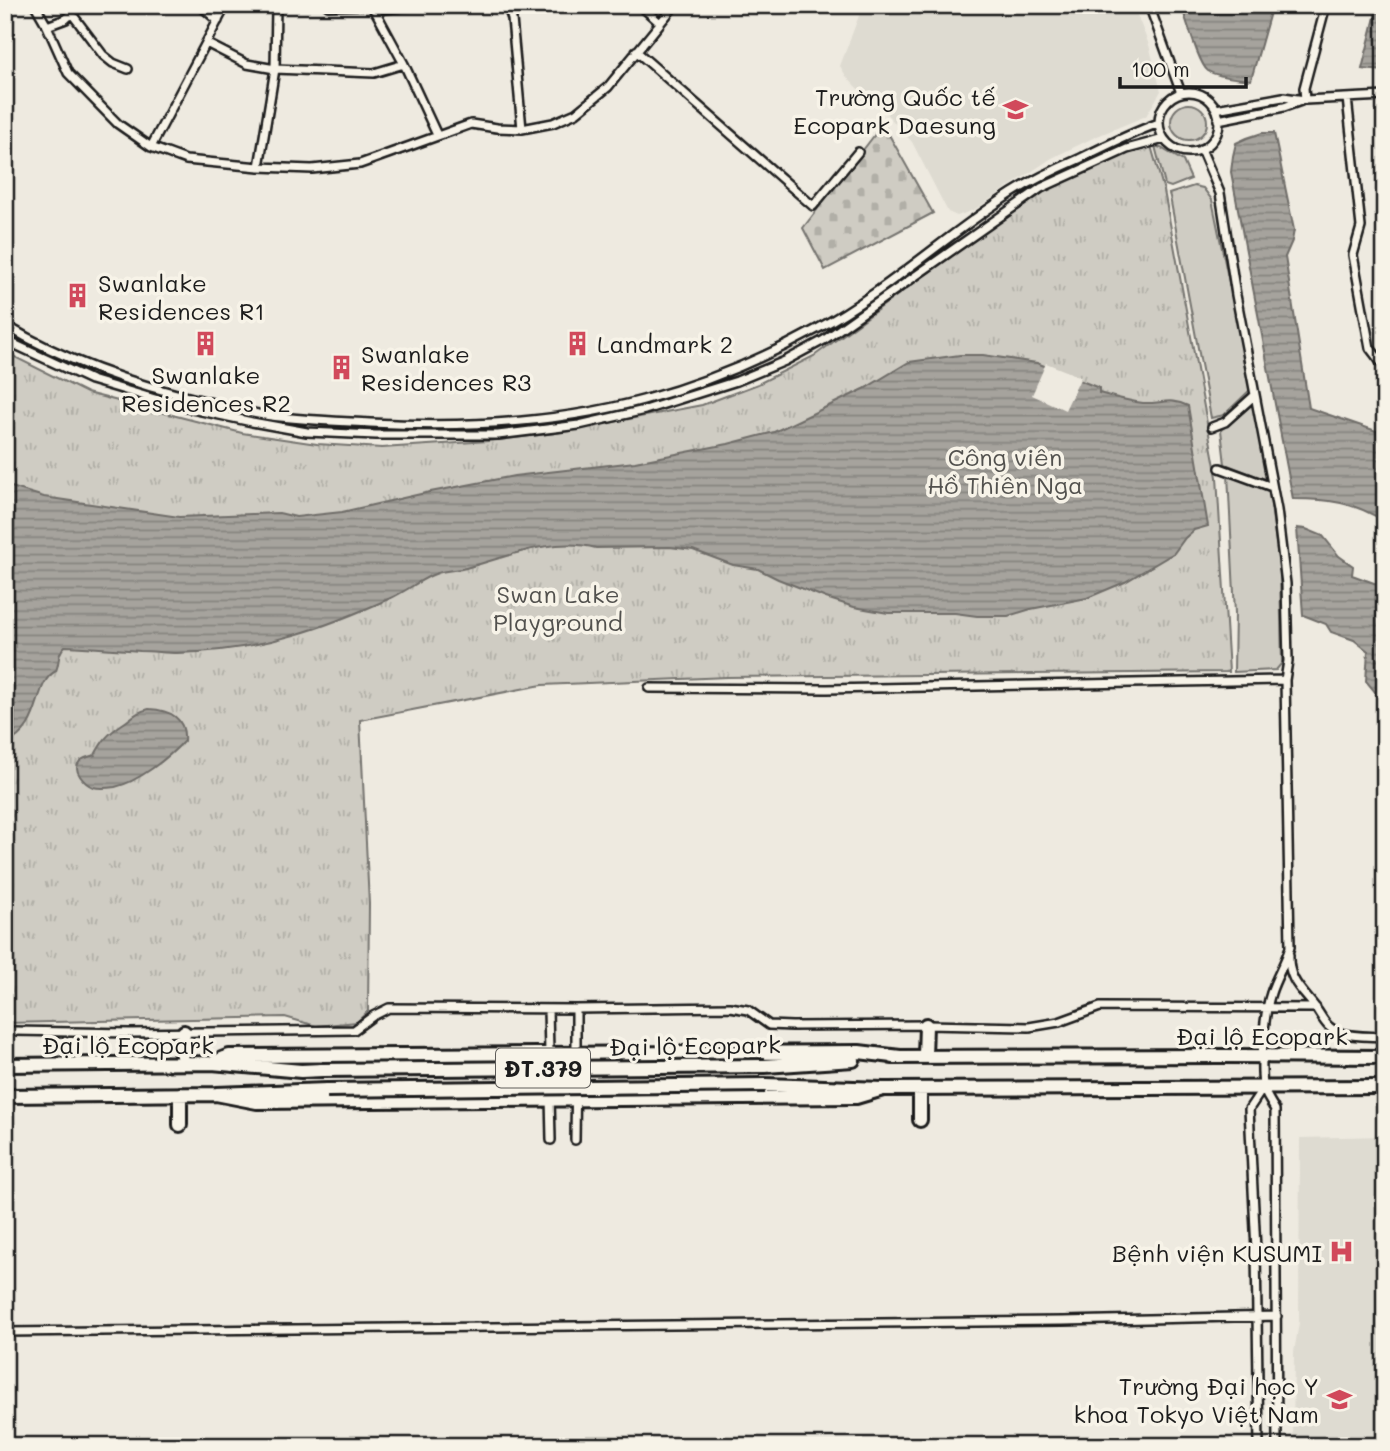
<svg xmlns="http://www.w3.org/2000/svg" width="1390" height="1451" font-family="Mali,sans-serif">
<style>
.built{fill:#dedbd1}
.grass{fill:#cfccc3;stroke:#767470;stroke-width:2}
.cemetery{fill:url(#cemetery-stones);stroke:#767470;stroke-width:2}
.park{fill:url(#park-tufts);stroke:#767470;stroke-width:2}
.water{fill:url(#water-rules);stroke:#6f6d69;stroke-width:2}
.pier{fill:#eeeae0}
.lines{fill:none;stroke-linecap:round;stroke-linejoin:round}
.street-casing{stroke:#1c1c1c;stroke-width:12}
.highway-casing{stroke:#1c1c1c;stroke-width:18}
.street{stroke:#f7f3e8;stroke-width:7}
.highway{stroke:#f7f3e8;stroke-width:12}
.highway-bridge-casing{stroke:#1c1c1c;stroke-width:18;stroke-linecap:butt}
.highway-bridge{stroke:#f7f3e8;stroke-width:12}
.labels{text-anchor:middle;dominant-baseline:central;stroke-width:7;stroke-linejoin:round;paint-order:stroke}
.shield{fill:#f7f3e8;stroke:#5e5c59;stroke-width:2}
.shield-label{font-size:23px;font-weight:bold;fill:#1c1c1c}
.poi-label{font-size:24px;fill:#1c1c1c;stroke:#f7f3e8;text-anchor:end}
.park-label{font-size:24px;fill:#52514e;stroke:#f7f3e8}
.street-label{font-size:24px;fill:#1c1c1c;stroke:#f7f3e8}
</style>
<defs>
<pattern id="cemetery-stones" width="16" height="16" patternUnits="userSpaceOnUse" patternTransform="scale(1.75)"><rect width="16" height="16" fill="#cfccc3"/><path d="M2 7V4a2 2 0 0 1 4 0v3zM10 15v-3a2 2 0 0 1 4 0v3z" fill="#b1afa7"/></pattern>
<pattern id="park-tufts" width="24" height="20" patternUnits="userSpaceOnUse" patternTransform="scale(1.75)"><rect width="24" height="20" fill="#cfccc3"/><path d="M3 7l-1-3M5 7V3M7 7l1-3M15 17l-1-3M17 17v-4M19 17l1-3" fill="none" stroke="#b1afa7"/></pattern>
<pattern id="water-rules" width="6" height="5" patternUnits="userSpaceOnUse" patternTransform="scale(1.75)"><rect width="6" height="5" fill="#a6a39d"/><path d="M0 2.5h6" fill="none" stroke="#86847f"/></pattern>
</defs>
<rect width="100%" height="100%" fill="#eeeae0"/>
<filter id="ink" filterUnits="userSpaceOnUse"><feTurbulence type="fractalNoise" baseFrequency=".0143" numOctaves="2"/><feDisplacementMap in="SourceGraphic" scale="14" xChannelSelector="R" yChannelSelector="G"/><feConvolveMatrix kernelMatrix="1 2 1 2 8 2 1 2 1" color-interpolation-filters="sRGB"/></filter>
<g filter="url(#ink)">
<!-- built -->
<path class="built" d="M 863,5 L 1133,5 L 1149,45 L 1161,91 L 1146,116 L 1095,137 L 1052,158 L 974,210 L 957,216 L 948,212 L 912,142 L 884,111 L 856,87 L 846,76 L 840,66 Z
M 1385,1136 L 1385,1446 L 1293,1446 L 1294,1352 L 1299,1323 L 1300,1138 Z"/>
<!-- grass -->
<path class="grass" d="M1171 122a18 18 0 1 1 36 0a18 18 0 1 1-36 0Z
M 1155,146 L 1161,148 L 1183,161 L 1191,179 L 1171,187 L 1165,185 Z
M 1194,186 L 1203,188 L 1212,200 L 1251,389 L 1224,415 L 1211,418 L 1170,197 L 1169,194 Z
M 1253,404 L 1267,480 L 1225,464 L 1221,430 Z
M 1228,474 L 1269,491 L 1280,572 L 1282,663 L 1276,670 L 1234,672 L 1235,613 Z"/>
<!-- cemetery -->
<path class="cemetery" d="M 883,124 L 933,213 L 825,270 L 803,228 Z"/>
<!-- park -->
<path class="park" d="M 1151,146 L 1164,191 L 1217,477 L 1229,672 L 727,677 L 542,685 L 360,720 L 369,904 L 368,1011 L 357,1022 L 316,1026 L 285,1017 L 5,1023 L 5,352 L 87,393 L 242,433 L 317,444 L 382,448 L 489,441 L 556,433 L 702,405 L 758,384 L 814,356 L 1035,195 L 1099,165 L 1132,152 Z"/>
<!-- water -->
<path class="water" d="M 1181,5 L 1272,5 L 1251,80 C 1238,78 1220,78 1208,71 C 1199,65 1186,18 1181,5 Z
M 1378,5 L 1385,5 L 1385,71 L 1362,69 Z
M 1262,133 L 1274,133 L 1294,230 L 1292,241 L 1285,257 L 1309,408 L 1385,434 L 1385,522 C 1356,502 1327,499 1293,499 L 1231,172 L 1233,156 L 1236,143 L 1247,138 Z
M 960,355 L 983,355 L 1037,363 L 1099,388 L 1099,393 C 1113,397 1128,401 1143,403 C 1161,404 1171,397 1188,406 L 1208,526 L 1194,530 L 1185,538 L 1174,553 L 1125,582 L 1087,598 L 1031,609 L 1008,616 L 977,616 L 955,613 L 888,613 L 854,607 L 826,598 L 778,579 L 758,569 L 733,565 L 693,550 L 670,547 L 596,548 C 554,536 507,557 466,568 C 455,571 448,569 435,574 C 421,579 408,590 393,597 C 362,611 326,626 294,635 C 257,646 216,652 177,653 C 165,653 152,651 140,651 C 115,649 90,647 65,646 C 57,654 60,661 56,671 C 32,683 44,728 5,744 L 5,485 L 44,497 L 179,517 L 279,513 L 296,517 L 342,512 L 425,493 L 514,476 L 635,462 L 728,444 L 774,432 L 864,389 L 909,362 Z
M 1297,528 L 1306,529 L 1323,536 L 1339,556 L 1353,566 L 1352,575 L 1385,587 L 1385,704 L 1366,681 L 1368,651 L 1354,640 L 1331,632 L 1326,624 L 1303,615 Z
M 149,709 C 170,710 186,718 184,741 C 168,758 138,782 115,787 C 108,788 100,789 93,787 C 85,784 71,770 80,761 C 83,758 91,756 95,755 C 102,741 108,734 121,725 C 134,717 133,713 149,709 Z"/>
<!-- pier -->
<path class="pier" d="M 1046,363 L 1081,377 L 1065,410 L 1032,395 Z"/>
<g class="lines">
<defs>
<path id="street" d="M 35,5 L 47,26 L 68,73 L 118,124 L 151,147 L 186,160 L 259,167 L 312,169 L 360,164 L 471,124 L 497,128 L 522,129 L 553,123 L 576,113 L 608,87 L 675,5
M 200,5 L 218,21
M 372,5 L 404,64 L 437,135
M 507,5 L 512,19 L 522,129
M 640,5 L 660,23
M 1149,5 L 1181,93
M 328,6 L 366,5
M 374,10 L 422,5
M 72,14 L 103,55 L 113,63 L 128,69
M 47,26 L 66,19 L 81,5
M 206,43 L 247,64 L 275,69 L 374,73 L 404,64
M 636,51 L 813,206 L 858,152
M1159 122a30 30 0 1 1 60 0a30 30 0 1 1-60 0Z
M 1347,98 L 1361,227 L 1353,255 L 1370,348 L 1380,361 L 1385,364
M 1305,100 L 1304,88 L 1326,5
M 1216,109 L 1283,97 L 1305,100 L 1385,96
M 1218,120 L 1284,107 L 1301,101
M 151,147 L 226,5
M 1201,149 L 1220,193 L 1236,295 L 1277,510 L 1286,584 L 1288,661 L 1285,680 L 1290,947 C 1285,964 1276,977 1271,993 C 1264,1013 1260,1064 1263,1085 C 1264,1094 1271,1102 1275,1110 L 1277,1446
M 259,167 L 275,69 L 276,5
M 5,325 C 68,363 138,386 209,402 C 225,406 242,411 258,414 C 295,420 333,421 370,423 C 462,428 554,424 643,400 C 705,383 761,360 817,329 C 887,291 945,236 1012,193 C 1033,180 1056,169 1079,159 C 1105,146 1131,133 1159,123
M 5,340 L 91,380 L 182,407 L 252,422 L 307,432 L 376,435 L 498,435 L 579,425 L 645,410 L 737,381 L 785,361 L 824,340 L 1041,188 L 1127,149 L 1164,139
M 1212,427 L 1225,422 L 1255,395
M 1220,468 L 1272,487
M 649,688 L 827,689 L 1285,680
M 1289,955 C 1288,980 1301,989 1315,1007 C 1323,1018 1326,1029 1341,1033 C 1354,1037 1371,1036 1385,1037
M 548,1009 L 551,1140
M 576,1009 L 576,1055
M 14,1031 L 130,1033 L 354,1030 L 373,1016 L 389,1008 L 576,1009 L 730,1007 L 748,1010 L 769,1025 L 792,1026 L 926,1025 L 1029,1027 L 1059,1022 L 1100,1007 L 1316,1008
M 575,1140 L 576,1067
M 5,1332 L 1063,1321 L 1277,1316
M 1259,1446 L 1256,1250 L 1249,1109 L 1263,1088"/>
<path id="highway" d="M 925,1056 L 926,1025
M 892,1057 L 1221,1056 L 1385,1057
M 182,1063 L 184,1032
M 212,1063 L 229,1056 L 859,1052 L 900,1057
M 5,1065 L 212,1063 L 301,1071 L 322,1070
M 765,1066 L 853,1060
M 765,1085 L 883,1089 L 1385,1087
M 920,1089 L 920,1120
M 216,1094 L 257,1102 L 856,1097 L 883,1089
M 5,1096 L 216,1094 L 327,1090
M 180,1125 L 180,1094"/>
</defs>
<!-- street casing -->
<use href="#street" class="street-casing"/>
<!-- highway casing -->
<use href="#highway" class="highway-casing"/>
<!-- street -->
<use href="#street" class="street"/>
<!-- highway -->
<use href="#highway" class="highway"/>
<defs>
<path id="highway-bridge" d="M 322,1070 L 765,1066
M 327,1090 L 765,1085"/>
</defs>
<!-- highway-bridge casing -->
<use href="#highway-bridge" class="highway-bridge-casing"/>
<!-- highway-bridge -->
<use href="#highway-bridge" class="highway-bridge"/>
</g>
</g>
<!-- icons -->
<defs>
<symbol id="school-bare" viewBox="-9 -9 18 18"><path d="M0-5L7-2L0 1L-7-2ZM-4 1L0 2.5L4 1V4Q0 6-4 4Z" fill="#d1495b" stroke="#f7f3e8" stroke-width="2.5" paint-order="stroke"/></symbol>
<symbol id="building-bare" viewBox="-9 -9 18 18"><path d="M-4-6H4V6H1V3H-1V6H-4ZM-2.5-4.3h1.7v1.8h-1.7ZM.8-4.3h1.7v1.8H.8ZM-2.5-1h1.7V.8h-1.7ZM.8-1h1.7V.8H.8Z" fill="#d1495b" stroke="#f7f3e8" stroke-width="2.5" paint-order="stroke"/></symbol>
<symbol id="hospital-bare" viewBox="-9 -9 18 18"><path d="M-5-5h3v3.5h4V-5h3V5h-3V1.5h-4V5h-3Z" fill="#d1495b" stroke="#f7f3e8" stroke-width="2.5" paint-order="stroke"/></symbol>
<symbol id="university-bare" viewBox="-9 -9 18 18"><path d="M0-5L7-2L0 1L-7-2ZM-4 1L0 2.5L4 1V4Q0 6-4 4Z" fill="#d1495b" stroke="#f7f3e8" stroke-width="2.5" paint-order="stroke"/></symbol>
</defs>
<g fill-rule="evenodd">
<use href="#school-bare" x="998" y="92" width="35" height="35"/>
<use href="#building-bare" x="60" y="278" width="35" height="35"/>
<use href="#building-bare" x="188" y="326" width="35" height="35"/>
<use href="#building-bare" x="560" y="326" width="35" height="35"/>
<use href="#building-bare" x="324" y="350" width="35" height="35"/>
<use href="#hospital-bare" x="1324" y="1234" width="35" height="35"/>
<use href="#university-bare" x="1322" y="1382" width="35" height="35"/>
</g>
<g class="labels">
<!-- shield labels -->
<rect class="shield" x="496" y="1048.5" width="94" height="39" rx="5"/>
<g class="shield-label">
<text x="543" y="1068">ĐT.379</text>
</g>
<!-- poi labels -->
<g class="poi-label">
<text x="996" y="96">Trường Quốc tế<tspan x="996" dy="28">Ecopark Daesung</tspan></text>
<text x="98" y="282" text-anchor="start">Swanlake<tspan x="98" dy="28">Residences R1</tspan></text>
<text x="597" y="343" text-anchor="start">Landmark 2</text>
<text x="361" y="353" text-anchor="start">Swanlake<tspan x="361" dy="28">Residences R3</tspan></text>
<text x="206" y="374" text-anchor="middle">Swanlake<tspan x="206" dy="28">Residences R2</tspan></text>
<text x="1322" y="1252">Bệnh viện KUSUMI</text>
<text x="1319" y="1385">Trường Đại học Y<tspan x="1319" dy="28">khoa Tokyo Việt Nam</tspan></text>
</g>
<!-- park labels -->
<g class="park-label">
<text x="1005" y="456">Công viên<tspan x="1005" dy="28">Hồ Thiên Nga</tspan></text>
<text x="558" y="593">Swan Lake<tspan x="558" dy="28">Playground</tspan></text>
</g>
<!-- street labels -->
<g class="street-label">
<text x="1262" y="1035">Đại lộ Ecopark</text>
<text x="128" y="1044">Đại lộ Ecopark</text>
<text transform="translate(695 1045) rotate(-1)">Đại lộ Ecopark</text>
</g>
</g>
<!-- margin -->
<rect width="1390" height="1451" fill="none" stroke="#f7f3e8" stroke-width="28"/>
<rect x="14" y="14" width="1362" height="1423" fill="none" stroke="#1c1c1c" stroke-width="2.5" filter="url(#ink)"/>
<!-- scale -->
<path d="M1120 77v10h126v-10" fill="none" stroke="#1c1c1c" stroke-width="3.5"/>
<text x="1131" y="77" font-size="21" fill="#1c1c1c" stroke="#f7f3e8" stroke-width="5" paint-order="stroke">100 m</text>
</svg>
